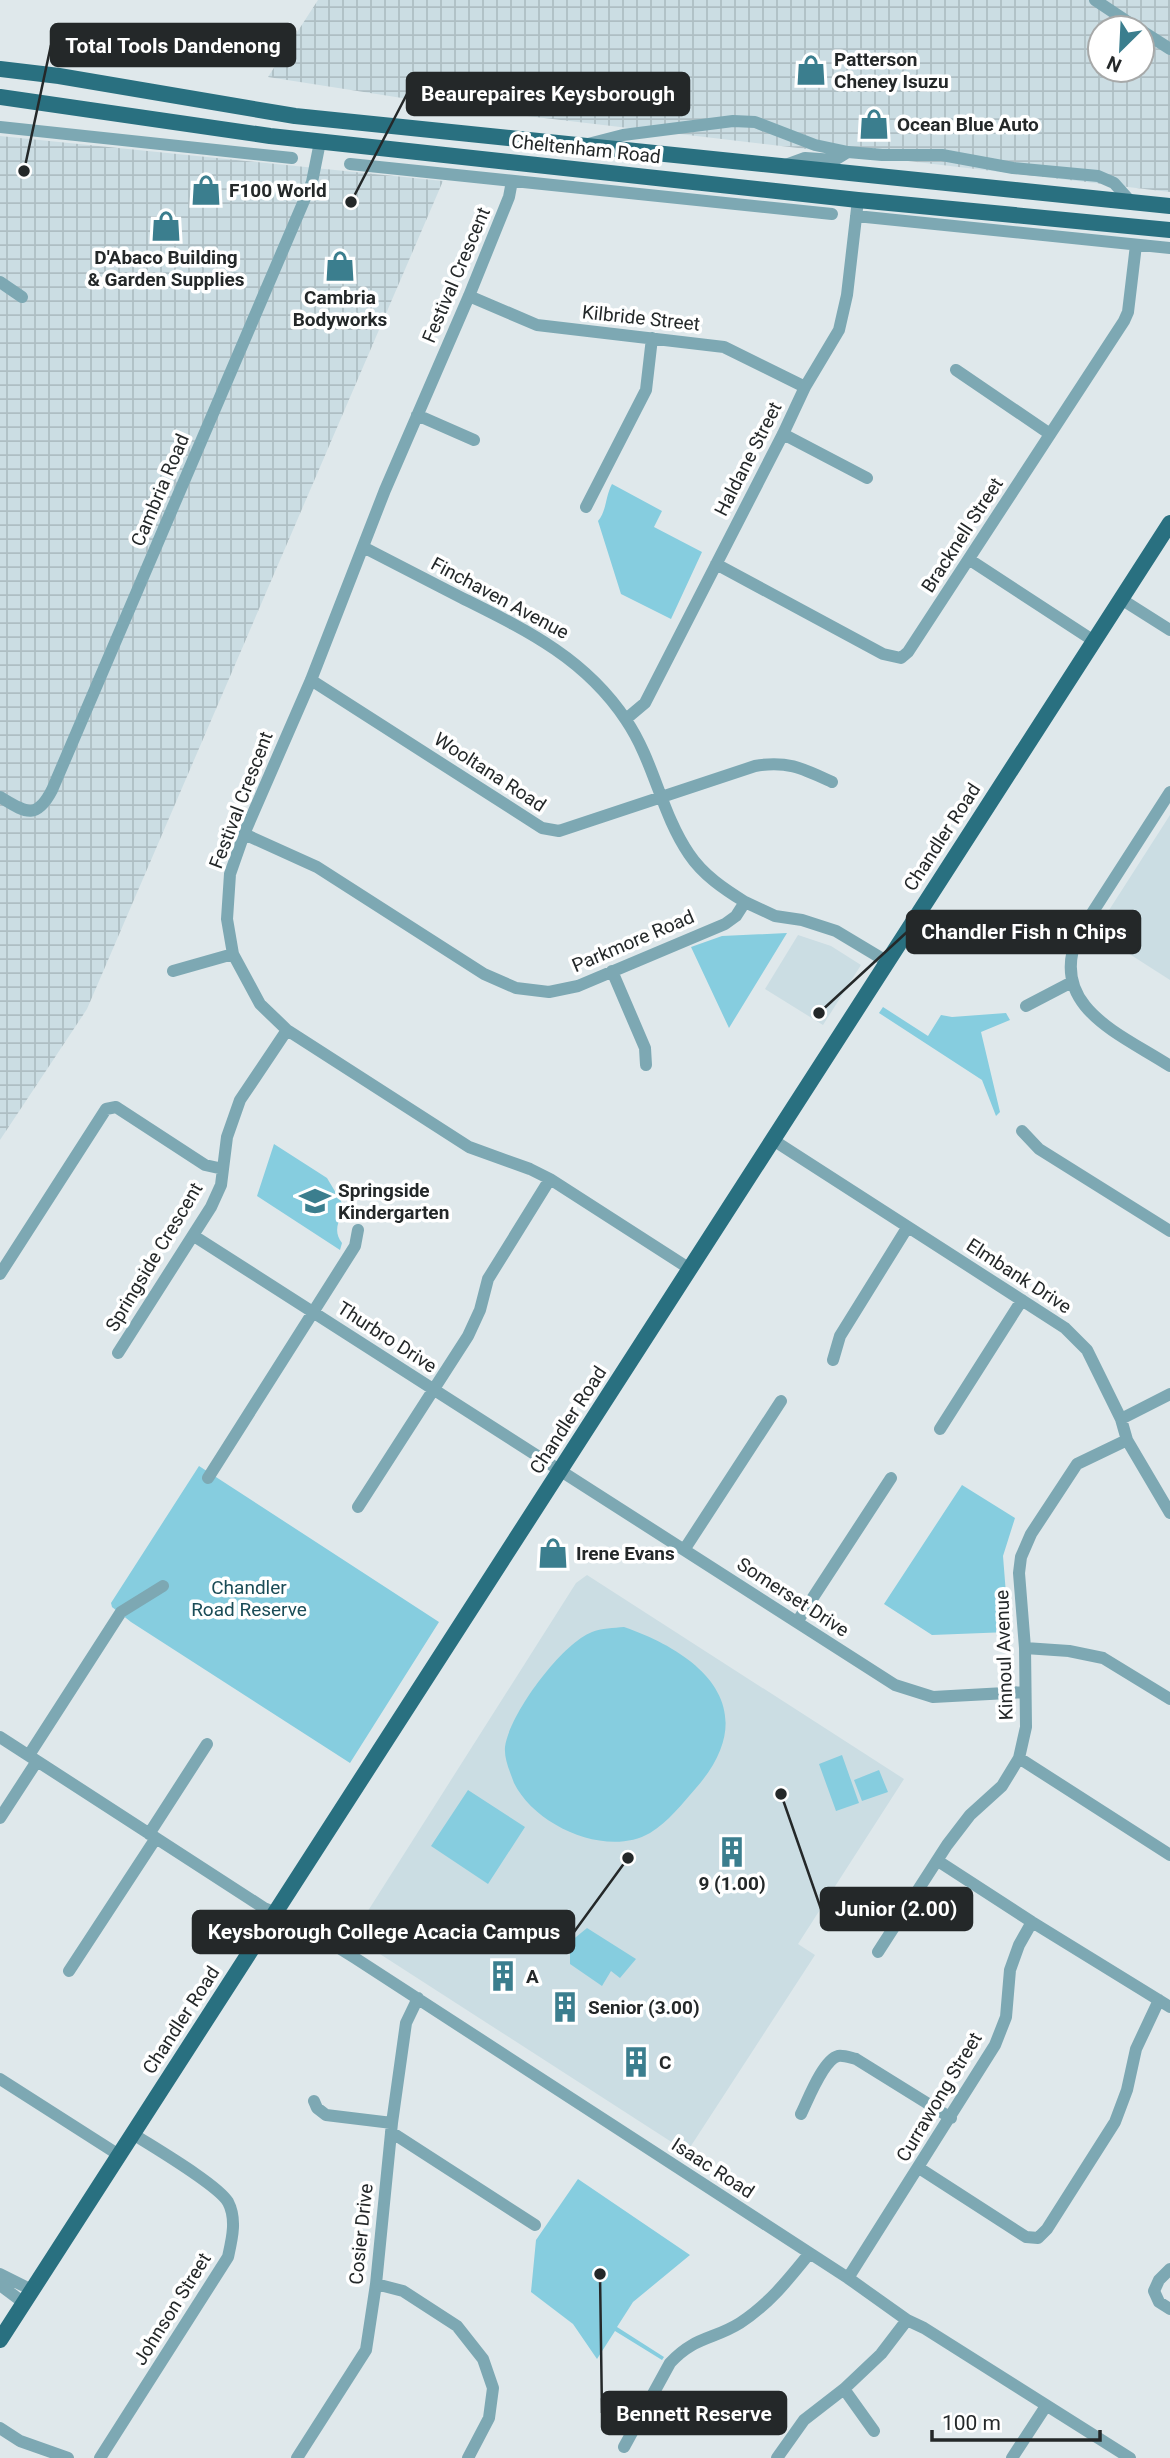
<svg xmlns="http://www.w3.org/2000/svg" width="1170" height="2458" font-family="Roboto,sans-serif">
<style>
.built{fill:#cbdde3}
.industrial{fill:url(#industrial-grid);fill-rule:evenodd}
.green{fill:#86cddf}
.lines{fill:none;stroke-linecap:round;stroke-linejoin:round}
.minor{stroke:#7da8b3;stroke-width:12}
.major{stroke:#297080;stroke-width:16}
.labels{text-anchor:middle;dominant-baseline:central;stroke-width:7;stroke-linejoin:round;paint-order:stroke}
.poi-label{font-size:19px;font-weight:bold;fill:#242829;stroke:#fff;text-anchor:start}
.street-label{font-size:19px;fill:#242829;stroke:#fff}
.park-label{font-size:19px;fill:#1a4c57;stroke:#fff}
.leader{fill:none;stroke:#242829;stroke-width:2.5}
.callout-dot{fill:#242829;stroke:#fff;stroke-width:2.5}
.callout{fill:#242829;stroke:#242829;stroke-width:2.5}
.callout-label{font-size:21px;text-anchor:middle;font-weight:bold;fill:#fff}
</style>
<defs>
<pattern id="industrial-grid" width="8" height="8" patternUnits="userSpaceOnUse" patternTransform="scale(1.75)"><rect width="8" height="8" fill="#cbdde3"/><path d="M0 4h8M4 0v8" fill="none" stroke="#aebec3"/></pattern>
</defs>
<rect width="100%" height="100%" fill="#dfe8eb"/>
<!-- built -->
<path class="built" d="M 1170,815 L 1170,980 L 1095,932 Z
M 798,935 L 831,946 L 861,965 L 823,1025 L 765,989 Z
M 587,1575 L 904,1779 L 798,1944 L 815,1955 L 687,2152 L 352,1936 L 576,1583 Z"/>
<!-- industrial -->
<path class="industrial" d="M 318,0 L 1170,0 L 1170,192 L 485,111 L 268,77 ZM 1100,28 L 1142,28 L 1142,70 L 1100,70 Z
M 0,136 L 443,181 L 87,1009 L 0,1140 Z"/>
<!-- green -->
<path class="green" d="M 612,484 L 662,511 L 654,527 L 702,552 L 671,619 L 621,594 L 598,521 C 607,510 605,497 612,484 Z
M 787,933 L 729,1028 L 691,947 L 722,936 Z
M 883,1007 L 928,1036 L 941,1015 L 952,1017 L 1006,1013 L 1010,1020 L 981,1032 L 1000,1112 L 996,1116 L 982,1080 L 879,1013 Z
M 274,1144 L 327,1178 L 348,1213 L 342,1215 C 336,1225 335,1234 342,1243 L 340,1250 L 257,1196 Z
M 199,1466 L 439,1622 L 350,1763 L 131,1622 L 112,1607 L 111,1603 Z
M 962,1485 L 1015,1518 L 1003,1556 L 1009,1632 L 932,1635 L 884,1604 Z
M 624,1627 C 702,1654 765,1709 696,1788 C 683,1803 668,1822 650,1833 C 607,1858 535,1826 514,1783 C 510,1772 504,1759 505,1747 C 509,1715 561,1644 592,1632 C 601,1628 614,1628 624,1627 Z
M 842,1755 L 859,1803 L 836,1811 L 819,1764 Z
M 879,1770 L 888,1792 L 862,1801 L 854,1780 Z
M 468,1790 L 525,1827 L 488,1884 L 431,1846 Z
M 587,1928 L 636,1959 L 620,1978 L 611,1971 L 602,1986 L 570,1964 L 570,1942 Z
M 578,2179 L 690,2255 L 633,2302 L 617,2327 L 664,2357 L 662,2360 L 615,2331 L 597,2359 L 573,2324 L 531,2292 L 536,2240 Z"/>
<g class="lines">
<!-- minor -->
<path class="minor" d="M 1095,0 L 1137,28
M 1142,31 L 1170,49
M 0,127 L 292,158
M 588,144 L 623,135 L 733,121 L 755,122 L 815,145 L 848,152 L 882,155 L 942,155 L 1013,168 L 1098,176 L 1114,183 L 1131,202
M 350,164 L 832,214
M 783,166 L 805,158 L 835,160 L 848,152
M 512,181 L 509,197 L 469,296 L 385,490 L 311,680 L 244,834 L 230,874 L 227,919 L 233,954 L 260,1004 L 287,1030 L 469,1147 L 530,1169 L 550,1179 L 690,1269
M 856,216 L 1170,248
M 0,282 L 22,297
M 469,296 L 537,325 L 724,347 L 805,387
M 956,370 L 1050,434
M 417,415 L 474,440
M 783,434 L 867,478
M 586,507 L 646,390 L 652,338
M 363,547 C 396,564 429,581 462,598 C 526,630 585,658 626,720 C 654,761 661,813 689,854 C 703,875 724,889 745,902
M 970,560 L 1094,641
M 716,564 L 883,654 L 901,658 L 908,652 L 1124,321 L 1128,312 L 1136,245
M 1121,599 L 1170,630
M 311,680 L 542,828 L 559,831 L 755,766 C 787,760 804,769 832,782
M 626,719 L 645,703 L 783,434 L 805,387 L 839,330 L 847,295 L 858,200
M 1170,792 L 1078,935 C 1047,1007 1121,1034 1170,1066
M 0,797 C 25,812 36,821 52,790 L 312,182 L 320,142
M 244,834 L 317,867 L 484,974 L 516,988 L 549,992 L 578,986 L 725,924 L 736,916 L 745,902 L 775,916 L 802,920 L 836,931 L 886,961
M 173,971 L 233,954
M 612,971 L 645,1048 L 646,1065
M 1026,1006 L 1072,982
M 1022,1131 L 1039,1149 L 1170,1231
M 773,1140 L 1065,1328 L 1087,1350 L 1121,1419 L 1127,1440 L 1170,1513
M 194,1236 L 895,1685 L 933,1697 L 1025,1692
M 0,1274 L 106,1109 L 116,1107 L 205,1165 L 223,1169
M 118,1353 L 211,1207 L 221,1185 L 227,1137 L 240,1100 L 287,1030
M 833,1360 L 840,1336 L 907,1228
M 1121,1419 L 1170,1394
M 940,1429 L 1022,1300
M 208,1478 L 355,1246 L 358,1230
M 358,1507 L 468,1336 L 480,1310 L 488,1279 L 550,1179
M 684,1550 L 781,1401
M 797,1622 L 891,1478
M 1025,1648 L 1069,1651 L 1103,1658 L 1170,1699
M 0,1737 L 264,1908 L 294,1920 L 355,1958 L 848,2278 L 907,2320 L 924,2328 L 1130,2458
M 29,1755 L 121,1612 L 163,1586
M 1019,1758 L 1170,1855
M 0,1818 L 37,1761
M 149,1834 L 207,1744
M 938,1861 L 1032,1922 L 1170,2007
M 878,1952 L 947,1845 L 970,1815 L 1002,1786 L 1019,1758 L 1026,1727 L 1025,1648 L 1019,1573 L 1021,1557 L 1031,1534 L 1077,1464 L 1127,1440
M 69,1971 L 156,1838
M 0,2079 L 119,2155
M 314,2101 L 317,2108 L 326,2115 L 392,2123
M 801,2114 C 808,2100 823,2060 838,2056 C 844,2055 851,2058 856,2059 L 951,2118
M 391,2132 L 535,2225
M 919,2168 L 1026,2237 L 1038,2238 L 1047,2229 L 1115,2122 L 1127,2090 L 1136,2049 L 1159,2000
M 1170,2269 L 1159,2280 L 1154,2291 L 1159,2302 L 1170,2309
M 0,2274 L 32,2290
M 848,2278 L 995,2045 L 1006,2017 L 1010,1970 L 1019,1945 L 1032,1922
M 376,2284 L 403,2291 L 457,2326 L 483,2359 L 493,2388 L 489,2418 L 468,2458
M 0,2285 L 24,2303
M 844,2389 L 874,2431
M 0,2428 L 20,2441 L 68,2458
M 624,2447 L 670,2363 C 695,2336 713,2340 740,2323 C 769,2304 788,2280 809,2254
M 100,2458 L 228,2257 C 232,2239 237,2219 228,2202 C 217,2184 153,2147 133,2134
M 297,2458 L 366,2350 L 376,2284 L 392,2123 L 406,2023 L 418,1998
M 777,2458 L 804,2420 L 844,2389 L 881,2354 L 907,2320
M 1012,2458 L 1046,2406"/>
<!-- major -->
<path class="major" d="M 0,69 L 59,76 L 295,116 L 1170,206
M 0,97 L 270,136 L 858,200 L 1170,230
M 0,2340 L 1170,523"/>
</g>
<!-- icons -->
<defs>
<symbol id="shop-bare" viewBox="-9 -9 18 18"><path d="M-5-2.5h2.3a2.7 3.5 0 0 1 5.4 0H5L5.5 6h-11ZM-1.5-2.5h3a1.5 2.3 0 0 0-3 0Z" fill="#3b7e8e" stroke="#fff" stroke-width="2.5" paint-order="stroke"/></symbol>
<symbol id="school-bare" viewBox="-9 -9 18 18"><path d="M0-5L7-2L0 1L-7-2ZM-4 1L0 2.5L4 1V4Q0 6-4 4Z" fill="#3b7e8e" stroke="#fff" stroke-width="2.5" paint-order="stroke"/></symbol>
<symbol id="building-bare" viewBox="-9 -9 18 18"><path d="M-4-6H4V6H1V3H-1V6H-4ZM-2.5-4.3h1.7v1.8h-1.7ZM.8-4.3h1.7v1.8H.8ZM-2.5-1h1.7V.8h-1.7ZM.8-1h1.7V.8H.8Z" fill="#3b7e8e" stroke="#fff" stroke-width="2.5" paint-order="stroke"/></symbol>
</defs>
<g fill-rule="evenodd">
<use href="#shop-bare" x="789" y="48" width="44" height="44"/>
<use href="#shop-bare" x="852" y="102" width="44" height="44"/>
<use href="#shop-bare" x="184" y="168" width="44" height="44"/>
<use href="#shop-bare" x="144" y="204" width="44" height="44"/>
<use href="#shop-bare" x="318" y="244" width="44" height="44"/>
<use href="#school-bare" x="293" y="1179" width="44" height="44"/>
<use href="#shop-bare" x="531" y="1531" width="44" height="44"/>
<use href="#building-bare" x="710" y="1830" width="44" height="44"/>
<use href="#building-bare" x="481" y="1954" width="44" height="44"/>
<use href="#building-bare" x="543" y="1985" width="44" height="44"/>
<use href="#building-bare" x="614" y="2040" width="44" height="44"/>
</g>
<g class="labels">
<!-- poi labels -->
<g class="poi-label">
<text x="834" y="59">Patterson<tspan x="834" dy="22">Cheney Isuzu</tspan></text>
<text x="897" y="124">Ocean Blue Auto</text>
<text x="229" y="190">F100 World</text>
<text x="166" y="257" text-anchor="middle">D'Abaco Building<tspan x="166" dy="22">&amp; Garden Supplies</tspan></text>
<text x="340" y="297" text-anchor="middle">Cambria<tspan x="340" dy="22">Bodyworks</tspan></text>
<text x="338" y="1190">Springside<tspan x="338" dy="22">Kindergarten</tspan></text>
<text x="576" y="1553">Irene Evans</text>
<text x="732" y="1883" text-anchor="middle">9 (1.00)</text>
<text x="526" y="1976">A</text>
<text x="588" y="2007">Senior (3.00)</text>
<text x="659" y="2062">C</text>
</g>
<!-- street labels -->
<g class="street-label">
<text transform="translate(586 149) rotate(6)">Cheltenham Road</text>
<text transform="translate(456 275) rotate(-67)">Festival Crescent</text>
<text transform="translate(641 318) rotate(6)">Kilbride Street</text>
<text transform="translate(748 459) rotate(-63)">Haldane Street</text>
<text transform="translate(160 490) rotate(-67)">Cambria Road</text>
<text transform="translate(962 535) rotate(-57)">Bracknell Street</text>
<text transform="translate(500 598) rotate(28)">Finchaven Avenue</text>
<text transform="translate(490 772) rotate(33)">Wooltana Road</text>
<text transform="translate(241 800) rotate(-69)">Festival Crescent</text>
<text transform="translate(942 837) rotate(-57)">Chandler Road</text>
<text transform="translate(633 941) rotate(-23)">Parkmore Road</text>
<text transform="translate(154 1257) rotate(-59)">Springside Crescent</text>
<text transform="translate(1019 1276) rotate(33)">Elmbank Drive</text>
<text transform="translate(387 1337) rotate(33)">Thurbro Drive</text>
<text transform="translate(568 1420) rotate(-57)">Chandler Road</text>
<text transform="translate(793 1597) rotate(33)">Somerset Drive</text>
<text transform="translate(1004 1655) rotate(-92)">Kinnoul Avenue</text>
<text transform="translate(181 2020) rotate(-57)">Chandler Road</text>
<text transform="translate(939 2097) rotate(-59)">Currawong Street</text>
<text transform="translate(713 2168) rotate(33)">Isaac Road</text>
<text transform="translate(361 2234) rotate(-84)">Cosier Drive</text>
<text transform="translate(172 2309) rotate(-58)">Johnson Street</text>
</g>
<!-- park labels -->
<g class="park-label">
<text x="249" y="1587">Chandler<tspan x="249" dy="22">Road Reserve</tspan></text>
</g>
</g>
<!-- callouts -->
<path class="leader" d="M24 171L51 45M351 202L407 94M819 1013L907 932M781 1794L821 1909M628 1858L574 1932M600 2274L602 2413"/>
<g class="callout-dot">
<circle cx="24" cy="171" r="7"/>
<circle cx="351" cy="202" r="7"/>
<circle cx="819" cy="1013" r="7"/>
<circle cx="781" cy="1794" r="7"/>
<circle cx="628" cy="1858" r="7"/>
<circle cx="600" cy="2274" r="7"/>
</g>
<g class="callout">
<rect x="51" y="24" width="244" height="42" rx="7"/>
<rect x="407" y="73" width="282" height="42" rx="7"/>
<rect x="907" y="911" width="233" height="42" rx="7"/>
<rect x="821" y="1888" width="151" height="42" rx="7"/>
<rect x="193" y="1911" width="381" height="42" rx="7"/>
<rect x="602" y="2392" width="184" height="42" rx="7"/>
</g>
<g class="callout-label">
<text x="173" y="53">Total Tools Dandenong</text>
<text x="548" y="101">Beaurepaires Keysborough</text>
<text x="1024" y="939">Chandler Fish n Chips</text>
<text x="896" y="1916">Junior (2.00)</text>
<text x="384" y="1939">Keysborough College Acacia Campus</text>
<text x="694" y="2421">Bennett Reserve</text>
</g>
<!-- north arrow -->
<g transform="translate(1121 49) rotate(204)"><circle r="33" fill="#ffffff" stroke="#a7a9a9" stroke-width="2"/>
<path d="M0-5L12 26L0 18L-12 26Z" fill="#3b7e8e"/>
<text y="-10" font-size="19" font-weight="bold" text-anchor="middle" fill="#242829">N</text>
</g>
<!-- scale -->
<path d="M932 2430v10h168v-10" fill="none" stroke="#242829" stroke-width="3.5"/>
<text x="942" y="2430" font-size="21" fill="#242829" stroke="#ffffff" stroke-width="5" paint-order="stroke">100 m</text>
</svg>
